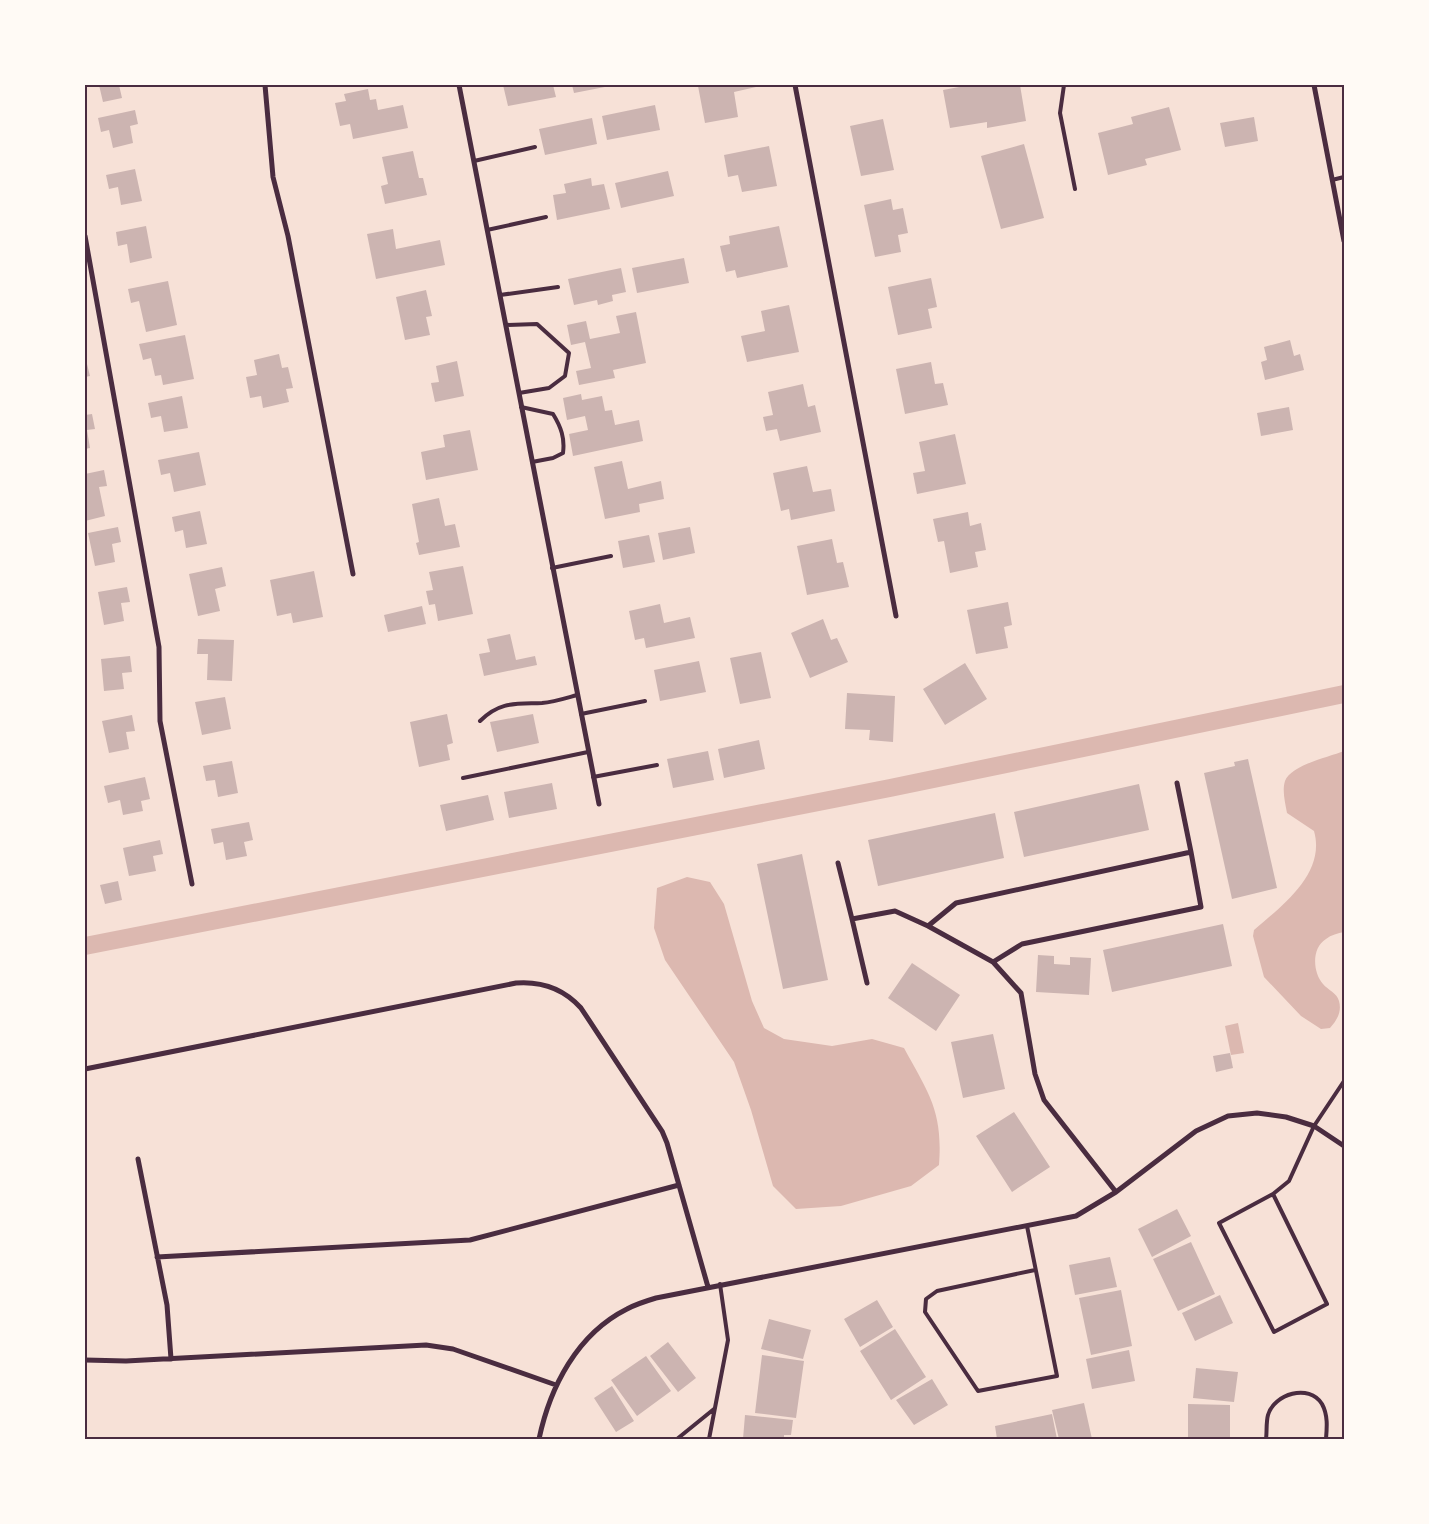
<svg xmlns="http://www.w3.org/2000/svg" width="1429" height="1524" font-family="Jost,sans-serif">
<style>
.water{fill:#dcb8b0}
.lines{fill:none;stroke-linecap:round;stroke-linejoin:round}
.canal{stroke:#dcb8b0;stroke-width:18}
.building{fill:#ccb4b1}
.service{stroke:#4a2c40;stroke-width:4}
.minor{stroke:#4a2c40;stroke-width:5}
.neatline{fill:none;stroke:#4a2c40;stroke-width:2}
</style>
<rect width="100%" height="100%" fill="#f7e1d7"/>
<!-- water -->
<path class="water" d="M 1344,751 L 1344,932 C 1338,933 1331,935 1326,939 C 1311,948 1313,973 1323,984 C 1328,990 1337,993 1339,1001 C 1342,1012 1337,1020 1330,1028 L 1321,1029 L 1301,1016 L 1264,977 L 1253,936 L 1254,930 C 1283,905 1326,873 1314,831 L 1287,813 C 1285,802 1282,791 1285,781 C 1291,765 1329,757 1344,751 Z
M 687,877 L 710,882 L 724,904 L 752,1001 L 764,1028 L 784,1039 L 832,1046 L 872,1039 L 904,1048 C 929,1094 943,1111 939,1165 L 911,1186 L 841,1206 L 796,1209 L 773,1186 L 751,1110 L 734,1062 L 665,960 L 654,928 L 657,888 Z
M 1238,1023 L 1244,1053 L 1231,1055 L 1225,1026 Z"/>
<g class="lines">
<!-- canal -->
<path class="canal" d="M 85,946 L 890,788 L 1344,694"/>
</g>
<!-- building -->
<path class="building" d="M 99,85 L 119,85 L 122,98 L 103,102 Z
M 503,85 L 553,85 L 556,97 L 508,106 Z
M 572,85 L 610,85 L 610,86 L 574,93 Z
M 704,85 L 755,85 L 756,87 L 734,92 L 738,117 L 705,123 L 698,86 Z
M 970,85 L 1020,85 L 1026,121 L 987,128 L 987,122 L 950,128 L 943,90 Z
M 368,89 L 370,100 L 376,99 L 378,110 L 403,105 L 408,128 L 353,139 L 350,124 L 340,126 L 335,103 L 346,101 L 344,94 Z
M 655,105 L 660,130 L 607,140 L 602,116 Z
M 1169,107 L 1181,150 L 1145,159 L 1147,165 L 1108,175 L 1098,133 L 1133,124 L 1131,117 Z
M 135,110 L 138,124 L 130,126 L 133,143 L 113,148 L 109,130 L 101,132 L 98,118 Z
M 1254,117 L 1258,141 L 1225,147 L 1220,123 Z
M 592,118 L 597,144 L 545,155 L 539,129 Z
M 883,119 L 894,170 L 861,176 L 850,126 Z
M 1024,144 L 1044,218 L 1001,229 L 981,156 Z
M 769,146 L 777,186 L 742,192 L 738,175 L 728,177 L 724,155 Z
M 413,151 L 419,178 L 423,178 L 427,195 L 385,204 L 381,186 L 388,184 L 382,157 Z
M 135,169 L 142,201 L 121,205 L 118,187 L 109,189 L 106,175 Z
M 668,171 L 674,196 L 621,208 L 615,183 Z
M 591,178 L 592,186 L 604,184 L 610,209 L 557,220 L 553,195 L 566,193 L 564,184 Z
M 891,199 L 893,210 L 903,208 L 908,233 L 898,235 L 901,252 L 875,257 L 864,205 Z
M 146,226 L 152,258 L 130,263 L 127,244 L 118,246 L 116,232 Z
M 779,226 L 788,267 L 737,278 L 735,270 L 726,272 L 720,246 L 730,244 L 729,236 Z
M 393,229 L 396,249 L 440,240 L 445,265 L 376,279 L 367,234 Z
M 684,258 L 689,283 L 637,293 L 632,268 Z
M 621,268 L 626,292 L 612,295 L 613,301 L 598,305 L 597,300 L 574,305 L 568,279 Z
M 931,278 L 937,307 L 928,309 L 932,328 L 898,335 L 888,287 Z
M 168,281 L 177,325 L 146,332 L 139,301 L 131,303 L 128,289 Z
M 426,290 L 432,316 L 426,317 L 430,335 L 405,340 L 396,297 Z
M 789,305 L 799,352 L 747,362 L 741,336 L 765,331 L 761,311 Z
M 636,312 L 646,363 L 613,370 L 615,378 L 579,385 L 576,371 L 591,368 L 585,342 L 571,345 L 567,325 L 586,321 L 590,339 L 620,333 L 616,316 Z
M 185,335 L 194,379 L 163,385 L 161,375 L 155,376 L 151,358 L 143,360 L 139,344 Z
M 1290,340 L 1294,356 L 1300,354 L 1304,370 L 1265,380 L 1261,362 L 1267,360 L 1264,347 Z
M 279,354 L 282,368 L 288,367 L 293,388 L 286,389 L 289,402 L 263,408 L 261,396 L 250,398 L 246,377 L 257,375 L 254,360 Z
M 85,356 L 90,376 L 85,377 Z
M 457,361 L 464,396 L 435,402 L 431,383 L 439,382 L 436,366 Z
M 931,362 L 935,384 L 943,383 L 948,405 L 905,414 L 896,369 Z
M 803,384 L 808,407 L 815,405 L 821,432 L 780,441 L 777,429 L 766,431 L 763,417 L 773,415 L 768,392 Z
M 581,394 L 582,400 L 602,396 L 605,411 L 612,410 L 615,425 L 639,420 L 643,441 L 573,456 L 569,434 L 588,430 L 585,416 L 567,420 L 563,398 Z
M 182,396 L 188,428 L 164,432 L 161,416 L 151,418 L 148,403 Z
M 1289,407 L 1293,430 L 1261,436 L 1257,413 Z
M 92,414 L 95,429 L 87,430 L 90,448 L 85,449 L 85,415 Z
M 470,430 L 478,470 L 426,480 L 421,452 L 445,447 L 443,435 Z
M 955,434 L 966,484 L 917,494 L 913,473 L 925,471 L 919,442 Z
M 199,452 L 206,485 L 174,492 L 170,473 L 161,475 L 158,460 Z
M 622,461 L 628,489 L 661,481 L 664,499 L 639,504 L 640,512 L 605,519 L 594,467 Z
M 807,466 L 813,492 L 831,489 L 835,511 L 791,520 L 789,509 L 781,511 L 773,473 Z
M 104,470 L 107,486 L 99,487 L 105,516 L 85,521 L 85,474 Z
M 439,498 L 445,526 L 455,524 L 460,547 L 419,555 L 416,543 L 419,542 L 412,504 Z
M 200,511 L 207,544 L 186,548 L 183,530 L 175,532 L 172,517 Z
M 968,512 L 970,526 L 981,523 L 986,550 L 975,552 L 978,567 L 950,573 L 944,541 L 938,542 L 933,519 Z
M 118,527 L 121,542 L 112,544 L 115,562 L 95,566 L 88,533 Z
M 690,527 L 695,553 L 663,560 L 658,533 Z
M 649,535 L 655,562 L 623,568 L 618,541 Z
M 832,539 L 837,563 L 843,562 L 849,587 L 807,595 L 797,546 Z
M 463,566 L 473,614 L 438,621 L 435,604 L 429,605 L 426,591 L 433,590 L 429,572 Z
M 222,567 L 226,586 L 215,589 L 220,611 L 198,616 L 189,574 Z
M 314,571 L 323,617 L 293,623 L 291,613 L 277,616 L 270,580 Z
M 127,587 L 130,602 L 121,603 L 124,621 L 104,625 L 98,592 Z
M 1008,602 L 1012,625 L 1004,627 L 1008,648 L 976,654 L 967,610 Z
M 660,604 L 664,623 L 690,617 L 695,638 L 646,648 L 644,638 L 635,640 L 629,611 Z
M 422,606 L 426,624 L 388,632 L 384,615 Z
M 823,619 L 831,640 L 837,638 L 848,662 L 810,678 L 791,633 Z
M 510,634 L 516,660 L 535,656 L 537,665 L 484,676 L 479,654 L 490,652 L 487,639 Z
M 198,639 L 234,640 L 232,681 L 207,680 L 208,654 L 197,654 Z
M 761,652 L 771,698 L 740,704 L 730,658 Z
M 130,656 L 132,672 L 122,673 L 124,689 L 104,691 L 101,659 Z
M 699,661 L 706,692 L 660,701 L 654,670 Z
M 965,663 L 987,699 L 945,725 L 923,689 Z
M 847,693 L 895,696 L 893,742 L 869,740 L 870,730 L 845,729 Z
M 225,697 L 231,729 L 202,735 L 195,702 Z
M 447,714 L 453,743 L 447,745 L 450,760 L 419,767 L 410,722 Z
M 533,714 L 539,743 L 497,752 L 490,722 Z
M 132,715 L 135,731 L 126,732 L 129,749 L 109,753 L 102,721 Z
M 759,740 L 765,769 L 724,778 L 718,749 Z
M 708,751 L 714,780 L 673,788 L 667,759 Z
M 1248,759 L 1277,888 L 1232,899 L 1204,773 L 1235,766 L 1234,762 Z
M 232,761 L 238,793 L 218,797 L 215,780 L 206,781 L 203,766 Z
M 145,777 L 150,799 L 141,801 L 143,811 L 123,815 L 120,800 L 108,803 L 104,786 Z
M 552,783 L 557,809 L 509,818 L 504,792 Z
M 1139,784 L 1149,830 L 1024,857 L 1014,812 Z
M 488,795 L 494,820 L 446,831 L 440,805 Z
M 995,813 L 1004,858 L 878,886 L 868,840 Z
M 249,822 L 253,840 L 244,842 L 247,856 L 226,860 L 223,842 L 214,844 L 211,829 Z
M 160,840 L 163,854 L 153,856 L 156,871 L 129,876 L 123,848 Z
M 802,854 L 828,980 L 783,989 L 757,864 Z
M 118,881 L 122,900 L 105,904 L 100,885 Z
M 1223,924 L 1232,966 L 1112,992 L 1103,950 Z
M 1038,955 L 1054,956 L 1054,964 L 1070,965 L 1070,957 L 1091,958 L 1089,995 L 1036,992 Z
M 912,963 L 960,995 L 936,1031 L 888,998 Z
M 993,1034 L 1005,1089 L 963,1098 L 951,1042 Z
M 1230,1053 L 1233,1068 L 1216,1072 L 1213,1056 Z
M 1014,1112 L 1050,1167 L 1012,1192 L 976,1136 Z
M 1177,1209 L 1191,1236 L 1152,1257 L 1138,1229 Z
M 1191,1242 L 1215,1294 L 1178,1311 L 1153,1259 Z
M 1110,1257 L 1117,1287 L 1075,1295 L 1069,1265 Z
M 1121,1290 L 1132,1346 L 1091,1355 L 1079,1298 Z
M 1220,1295 L 1233,1323 L 1195,1341 L 1182,1313 Z
M 877,1300 L 893,1327 L 860,1347 L 844,1319 Z
M 769,1319 L 811,1330 L 803,1359 L 761,1349 Z
M 895,1329 L 926,1377 L 891,1400 L 860,1351 Z
M 668,1342 L 696,1378 L 678,1392 L 650,1356 Z
M 1129,1350 L 1135,1381 L 1092,1389 L 1086,1359 Z
M 762,1355 L 804,1361 L 796,1418 L 755,1413 Z
M 646,1356 L 671,1391 L 637,1416 L 611,1380 Z
M 1196,1368 L 1238,1372 L 1234,1402 L 1193,1398 Z
M 932,1379 L 948,1405 L 914,1425 L 896,1400 Z
M 612,1386 L 634,1421 L 616,1432 L 594,1398 Z
M 1084,1403 L 1092,1439 L 1059,1439 L 1052,1410 Z
M 1188,1404 L 1230,1405 L 1230,1439 L 1188,1439 Z
M 1052,1414 L 1057,1439 L 997,1439 L 995,1426 Z
M 745,1415 L 793,1420 L 791,1435 L 784,1435 L 784,1439 L 743,1439 Z"/>
<g class="lines">
<!-- service -->
<path class="service" d="M 1064,85 L 1060,113 L 1075,189
M 474,161 L 535,147
M 1332,180 L 1344,177
M 487,230 L 546,217
M 500,295 L 558,287
M 506,325 L 537,324 L 569,353 L 565,376 L 549,388 L 519,393
M 521,407 L 553,414 C 561,427 565,438 563,453 L 553,458 L 532,462
M 552,568 L 611,556
M 581,714 L 645,701
M 480,721 C 500,701 516,704 542,703 C 554,702 566,698 577,695
M 593,777 L 657,765
M 463,778 L 588,752
M 1273,1194 L 1327,1304 L 1274,1332 L 1219,1223 Z
M 1273,1194 L 1289,1181 L 1314,1126 L 1344,1081
M 1027,1226 L 1057,1376 L 978,1391 L 925,1312 L 926,1299 L 937,1291 L 1035,1270
M 677,1439 L 714,1409
M 709,1439 L 728,1340 L 720,1284
M 1266,1439 C 1267,1432 1266,1422 1268,1415 C 1274,1394 1309,1383 1322,1404 C 1328,1415 1327,1427 1326,1439"/>
<!-- minor -->
<path class="minor" d="M 265,85 L 273,177 L 288,236 L 353,574
M 459,85 L 599,804
M 795,85 L 896,616
M 1314,85 L 1344,241
M 85,236 L 159,647 L 160,721 L 192,884
M 1177,783 L 1191,852
M 838,863 L 852,919 L 895,911 L 928,926
M 852,919 L 867,983
M 993,962 L 1022,944 L 1201,907 L 1191,852 L 956,903 L 928,926 L 993,962 L 1021,993 L 1035,1074 L 1044,1100 L 1116,1192
M 85,1069 L 516,983 C 542,981 563,988 581,1008 L 662,1131 L 667,1143 L 708,1287
M 138,1159 L 167,1305 L 171,1359
M 157,1257 L 470,1240 L 679,1185
M 85,1360 L 126,1361 L 426,1345 L 453,1349 L 556,1385
M 539,1439 C 550,1387 577,1334 627,1309 C 636,1304 646,1301 656,1298 L 1076,1216 L 1116,1192 L 1196,1131 L 1228,1116 L 1257,1113 L 1286,1117 L 1314,1126 L 1344,1146"/>
</g>
<!-- border -->
<rect width="1429" height="1524" fill="none" stroke="#fffaf5" stroke-width="172"/>
<rect x="86" y="86" width="1257" height="1352" class="neatline"/>
</svg>
